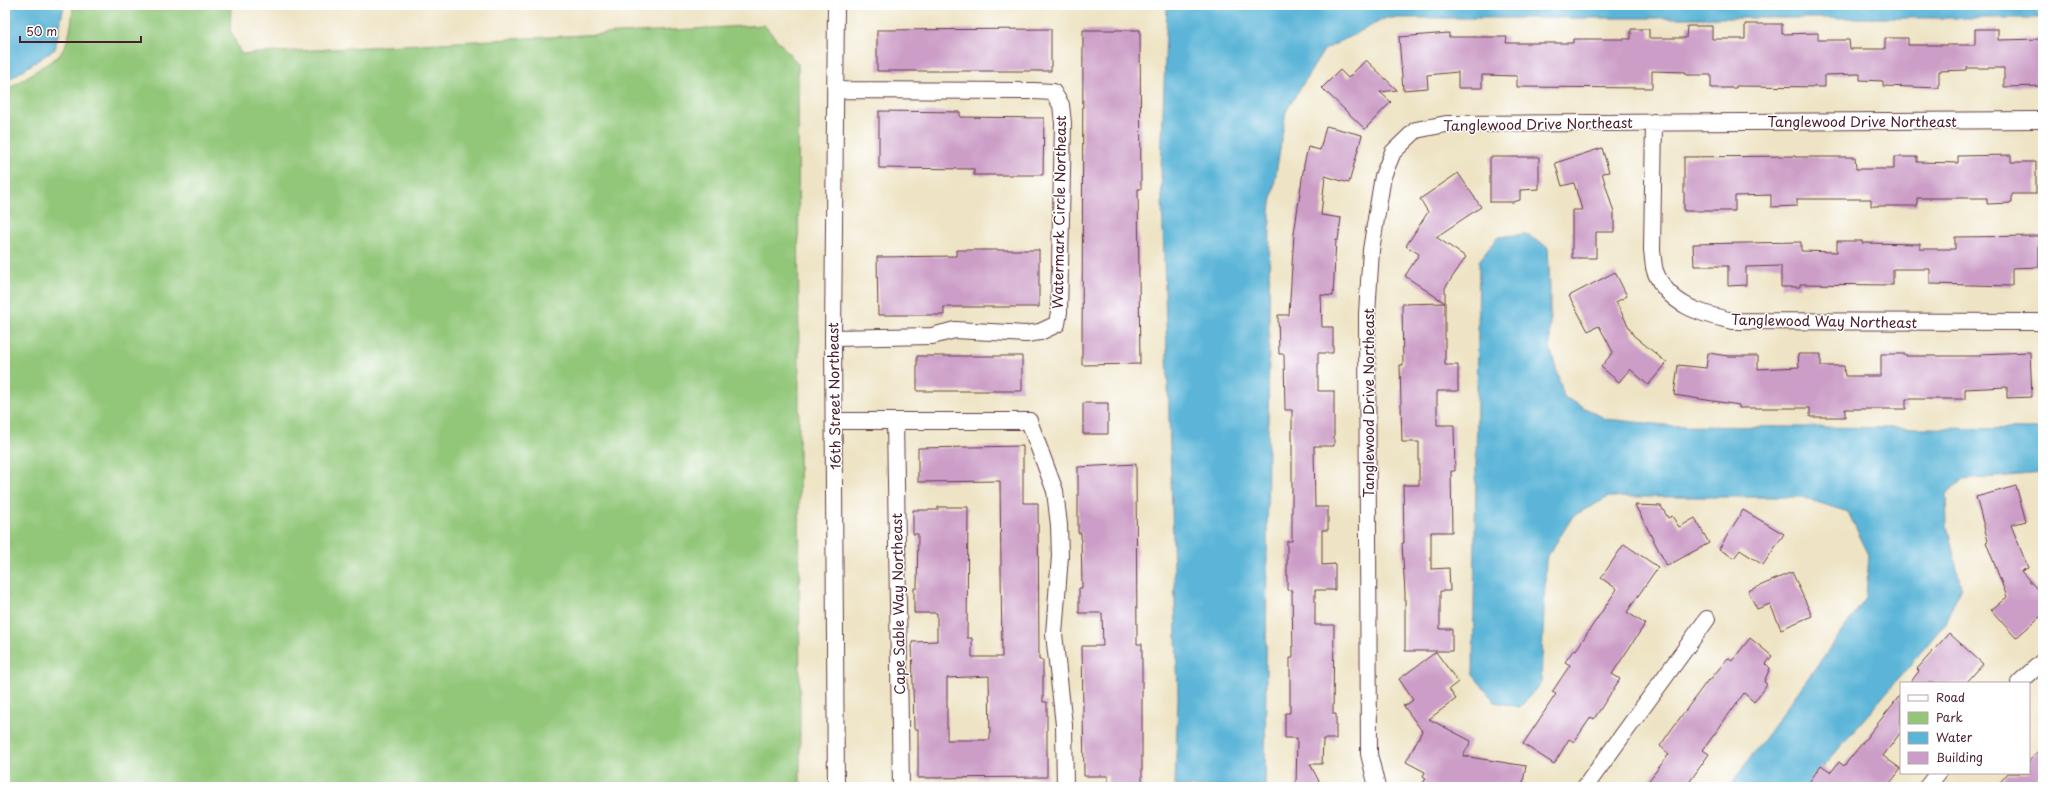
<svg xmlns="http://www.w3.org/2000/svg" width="2048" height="792" font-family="'Playpen Sans',sans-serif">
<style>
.green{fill:#92c779;stroke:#6e7352}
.water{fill:#5bb5d8;stroke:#526a82}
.building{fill:#cc9ec7;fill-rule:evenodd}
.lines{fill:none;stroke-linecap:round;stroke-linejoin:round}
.minor-casing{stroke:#633d42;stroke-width:18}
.minor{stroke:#fff;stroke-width:16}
.labels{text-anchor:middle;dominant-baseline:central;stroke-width:3;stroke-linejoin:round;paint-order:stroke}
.street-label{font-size:14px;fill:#4a1f2b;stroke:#fff}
</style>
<rect width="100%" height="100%" fill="#fff"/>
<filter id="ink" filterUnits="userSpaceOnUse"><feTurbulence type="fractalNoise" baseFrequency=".025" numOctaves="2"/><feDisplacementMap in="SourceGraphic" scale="8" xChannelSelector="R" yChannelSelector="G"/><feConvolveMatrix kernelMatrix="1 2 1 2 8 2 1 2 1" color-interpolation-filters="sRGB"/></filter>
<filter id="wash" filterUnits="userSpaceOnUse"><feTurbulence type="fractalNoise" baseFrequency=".012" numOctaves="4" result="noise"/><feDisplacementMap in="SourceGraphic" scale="16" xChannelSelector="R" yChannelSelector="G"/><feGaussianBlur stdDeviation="0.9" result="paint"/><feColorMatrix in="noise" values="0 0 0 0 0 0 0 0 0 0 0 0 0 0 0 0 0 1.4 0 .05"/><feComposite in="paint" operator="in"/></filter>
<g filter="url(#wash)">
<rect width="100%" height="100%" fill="#eee4c5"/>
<!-- green -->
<path class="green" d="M 73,5 L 231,5 L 230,30 L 241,54 L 764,25 L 798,64 L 800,787 L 5,787 L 5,91 L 59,56 C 70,41 72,23 73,5 Z"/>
<!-- water -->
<path class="water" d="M 5,5 L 64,5 L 55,49 L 5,82 Z
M 1167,5 L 2043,5 L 2043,18 L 1386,18 L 1324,50 L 1286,111 L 1270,211 L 1265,787 L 1175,787 L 1178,696 L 1161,167 Z
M 1525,234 L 1548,247 L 1550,289 L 1550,347 L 1564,397 L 1606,419 L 1674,426 L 2043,429 L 2043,473 L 1962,480 L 1946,494 L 1947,525 L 1961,587 L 1944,625 L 1806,787 L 1729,787 L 1866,598 L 1869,555 L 1848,512 L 1801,497 L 1609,497 L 1573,516 L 1546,559 L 1541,683 L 1520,707 L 1495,702 L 1473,675 L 1479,261 L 1498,237 Z"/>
<g id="blocks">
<!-- building -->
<path class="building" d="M 1745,24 L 1782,24 L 1782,34 L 1818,33 L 1818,40 L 1849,40 L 1850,49 L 1885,49 L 1885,38 L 1908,38 L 1908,45 L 1975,45 L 1975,29 L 1998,29 L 1998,40 L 2043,39 L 2043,86 L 2004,87 L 2004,68 L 1966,68 L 1966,70 L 1939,71 L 1939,88 L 1883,86 L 1883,81 L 1860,80 L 1860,74 L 1825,75 L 1825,87 L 1736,86 L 1736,88 L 1711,88 L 1711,75 L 1686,75 L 1686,72 L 1652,71 L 1652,88 L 1517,87 L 1517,76 L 1482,75 L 1482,88 L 1458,88 L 1458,72 L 1427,75 L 1428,88 L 1403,90 L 1399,37 L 1449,33 L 1449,37 L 1507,37 L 1506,43 L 1573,43 L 1573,39 L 1631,39 L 1631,29 L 1649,29 L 1649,38 L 1686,38 L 1687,26 L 1712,26 L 1712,39 L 1745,39 Z
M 1051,29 L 1051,71 L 877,71 L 877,30 Z
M 1083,30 L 1140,30 L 1141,189 L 1138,189 L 1140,364 L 1082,365 Z
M 1366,60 L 1397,90 L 1380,92 L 1391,102 L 1365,129 L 1322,88 L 1340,70 L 1348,78 Z
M 879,111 L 960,112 L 960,117 L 1044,118 L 1043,175 L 974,175 L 974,169 L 879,168 Z
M 1326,126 L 1362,135 L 1349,183 L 1325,176 L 1321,215 L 1341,218 L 1338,240 L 1336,240 L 1333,296 L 1321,295 L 1322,327 L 1333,327 L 1333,353 L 1318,353 L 1318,391 L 1334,391 L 1334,446 L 1314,446 L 1315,507 L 1328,507 L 1328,530 L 1322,530 L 1322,565 L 1335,564 L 1335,590 L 1315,590 L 1315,625 L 1334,625 L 1333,714 L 1336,714 L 1336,739 L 1323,739 L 1322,764 L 1310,764 L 1322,787 L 1296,787 L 1297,738 L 1285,738 L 1285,713 L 1290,713 L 1290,658 L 1293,658 L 1292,590 L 1287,590 L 1287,541 L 1292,541 L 1292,410 L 1285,410 L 1284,354 L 1279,354 L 1278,315 L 1289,315 L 1294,234 L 1304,165 L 1308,147 L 1320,150 Z
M 1602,148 L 1609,172 L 1602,173 L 1614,213 L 1614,232 L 1596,232 L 1596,258 L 1572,258 L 1572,210 L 1582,210 L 1574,183 L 1562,186 L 1555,163 Z
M 2011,155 L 2011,162 L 2036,162 L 2036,194 L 2012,194 L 2012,203 L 1987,204 L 1987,198 L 1917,198 L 1917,206 L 1871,206 L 1871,199 L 1797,199 L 1797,206 L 1771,207 L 1771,195 L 1735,196 L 1735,211 L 1684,211 L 1684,157 L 1795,156 L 1795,157 L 1855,157 L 1856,169 L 1894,169 L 1894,157 L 1917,157 L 1917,162 L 1958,163 L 1958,156 Z
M 1490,157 L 1539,157 L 1539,189 L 1520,190 L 1520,200 L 1513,202 L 1490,202 Z
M 1458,173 L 1481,207 L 1436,237 L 1466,257 L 1445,288 L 1445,303 L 1405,276 L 1419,254 L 1406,246 L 1428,212 L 1420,199 Z
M 2039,236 L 2039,267 L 2012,268 L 2012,286 L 1930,284 L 1930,269 L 1893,269 L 1893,285 L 1800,284 L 1800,287 L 1781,287 L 1781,266 L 1746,267 L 1746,285 L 1728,286 L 1728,266 L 1694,266 L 1693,244 L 1801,242 L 1801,251 L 1837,252 L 1837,241 L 1862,241 L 1862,243 L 1920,244 L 1920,249 L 1955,249 L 1955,237 Z
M 956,250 L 1039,250 L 1039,307 L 944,307 L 944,315 L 878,315 L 877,257 L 956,256 Z
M 1615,272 L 1627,296 L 1616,302 L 1633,335 L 1667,363 L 1648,385 L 1630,369 L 1619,382 L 1601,367 L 1613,352 L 1599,326 L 1588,331 L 1569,296 Z
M 1445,303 L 1445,365 L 1458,365 L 1458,391 L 1437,391 L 1437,425 L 1454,425 L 1455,471 L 1451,471 L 1452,532 L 1431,532 L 1431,569 L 1449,568 L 1450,591 L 1440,591 L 1440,629 L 1452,629 L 1452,651 L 1405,651 L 1405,593 L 1402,543 L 1404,543 L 1403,485 L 1419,485 L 1419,442 L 1402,442 L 1400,365 L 1403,365 L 1402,304 Z
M 2030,352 L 2032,397 L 2007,398 L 2007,387 L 1965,389 L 1965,399 L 1906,399 L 1906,409 L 1845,409 L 1845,417 L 1810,417 L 1810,408 L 1739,408 L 1739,405 L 1674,395 L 1678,365 L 1706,368 L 1708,353 L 1728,356 L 1758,356 L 1758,369 L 1799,367 L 1798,354 L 1821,354 L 1821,366 L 1844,366 L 1845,376 L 1881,376 L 1881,354 L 1906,354 L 1906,356 L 1981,356 L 1981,354 Z
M 917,356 L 1022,356 L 1022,391 L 917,391 Z
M 1083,403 L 1108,403 L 1108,434 L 1083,434 Z
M 1023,446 L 1023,503 L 1038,503 L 1039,660 L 1043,660 L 1043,702 L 1047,702 L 1047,777 L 918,778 L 918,729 L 914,729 L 912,642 L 937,641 L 937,613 L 914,613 L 914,588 L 917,588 L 918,534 L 913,534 L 913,510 L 938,510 L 938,507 L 968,507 L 967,638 L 972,638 L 972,657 L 1002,657 L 1000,481 L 918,482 L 918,448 ZM 989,676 L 990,740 L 947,740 L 947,678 Z
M 1136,464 L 1137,644 L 1142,644 L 1142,787 L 1108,787 L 1108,776 L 1084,776 L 1082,646 L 1103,646 L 1102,613 L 1079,613 L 1079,588 L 1082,588 L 1081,533 L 1078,533 L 1078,467 Z
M 2016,486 L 2026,521 L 2011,525 L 2028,568 L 2021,571 L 2043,596 L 2043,614 L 2016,638 L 1991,610 L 2007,597 L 1986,542 L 1988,541 L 1976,497 Z
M 1635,505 L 1661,506 L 1668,518 L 1672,516 L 1679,527 L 1695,518 L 1709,543 L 1667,566 Z
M 1743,510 L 1784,534 L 1763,565 L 1740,550 L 1734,558 L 1719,549 Z
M 1624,544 L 1658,567 L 1627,612 L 1645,624 L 1612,674 L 1620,679 L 1594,719 L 1591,717 L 1574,742 L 1569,739 L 1554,764 L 1523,744 L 1556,694 L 1552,692 L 1570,665 L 1565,662 L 1574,649 L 1576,650 L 1617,589 L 1601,578 Z
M 1792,572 L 1812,616 L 1781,629 L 1770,604 L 1757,609 L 1748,591 Z
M 1949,633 L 1983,664 L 1966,683 L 1910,683 L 1919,671 L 1917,669 Z
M 1750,638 L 1772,656 L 1766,664 L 1770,668 L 1764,682 L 1767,684 L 1754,702 L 1744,693 L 1703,750 L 1709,754 L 1686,787 L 1644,787 L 1669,754 L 1660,746 L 1671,730 L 1708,680 L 1709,681 L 1728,658 L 1732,661 Z
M 1436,652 L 1458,682 L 1449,689 L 1456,699 L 1429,719 L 1471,741 L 1463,756 L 1526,766 L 1522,787 L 1421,787 L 1426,778 L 1423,776 L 1425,772 L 1406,762 L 1422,731 L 1403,705 L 1405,706 L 1413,700 L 1399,679 Z
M 1901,694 L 1901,732 L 1883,756 L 1901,769 L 1887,787 L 1806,787 L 1821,765 L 1831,772 L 1839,762 L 1844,766 Z
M 2043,746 L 2043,787 L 1996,787 L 2008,773 L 2029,773 L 2029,761 Z"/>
</g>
</g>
<g filter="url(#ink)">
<use href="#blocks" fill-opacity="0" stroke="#633d42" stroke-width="1"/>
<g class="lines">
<defs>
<path id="minor" d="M 836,5 L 833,338 L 836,787
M 1654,122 L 1652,250 C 1653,256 1653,265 1655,271 C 1668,305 1701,314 1733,321 L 2043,322
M 833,338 L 932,336 L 955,330 L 1026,334 L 1040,332 L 1057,324 L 1059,312 L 1063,123 L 1061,105 L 1053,92 L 1034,91 L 835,90
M 834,421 L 1029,421 L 1055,491 L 1059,525 L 1060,556 L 1054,634 L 1064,725 L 1065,787
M 895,421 L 901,787
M 2019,683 L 2043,661
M 1377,787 L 1369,754 L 1367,314 L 1371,250 L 1383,176 L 1393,152 L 1416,130 L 1446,124 L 2043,120
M 1585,787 L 1707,619
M 1927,787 L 1938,773"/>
</defs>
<!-- minor casing -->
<use href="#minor" class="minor-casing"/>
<!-- minor -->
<use href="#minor" class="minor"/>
</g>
</g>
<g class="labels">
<!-- street labels -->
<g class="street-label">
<text x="1862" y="121">Tanglewood Drive Northeast</text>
<text transform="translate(1538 124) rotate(-1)">Tanglewood Drive Northeast</text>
<text transform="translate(1059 212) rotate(-89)">Watermark Circle Northeast</text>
<text transform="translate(1824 321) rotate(1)">Tanglewood Way Northeast</text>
<text transform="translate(834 396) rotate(-91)">16th Street Northeast</text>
<text transform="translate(1368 403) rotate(-90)">Tanglewood Drive Northeast</text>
<text transform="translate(898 604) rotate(-91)">Cape Sable Way Northeast</text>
</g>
</g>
<!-- margin -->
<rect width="2048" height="792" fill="none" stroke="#fff" stroke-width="20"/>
<!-- legend -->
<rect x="1900" y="682" width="130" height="92" fill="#ffffff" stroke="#b7a5aa"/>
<rect x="1908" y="695" width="20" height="6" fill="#ffffff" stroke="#b7a5aa"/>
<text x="1936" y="702" font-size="12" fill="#4a1f2b">Road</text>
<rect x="1908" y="712" width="20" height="12" fill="#92c779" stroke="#b7a5aa"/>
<text x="1936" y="722" font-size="12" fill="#4a1f2b">Park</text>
<rect x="1908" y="732" width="20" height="12" fill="#5bb5d8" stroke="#b7a5aa"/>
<text x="1936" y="742" font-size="12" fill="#4a1f2b">Water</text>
<rect x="1908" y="752" width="20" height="12" fill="#cc9ec7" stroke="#b7a5aa"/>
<text x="1936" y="762" font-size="12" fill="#4a1f2b">Building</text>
<!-- scale -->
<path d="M20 36v6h121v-6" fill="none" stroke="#4a1f2b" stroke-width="2"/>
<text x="26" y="36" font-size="12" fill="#4a1f2b" stroke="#ffffff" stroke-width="3" paint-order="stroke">50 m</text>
</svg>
